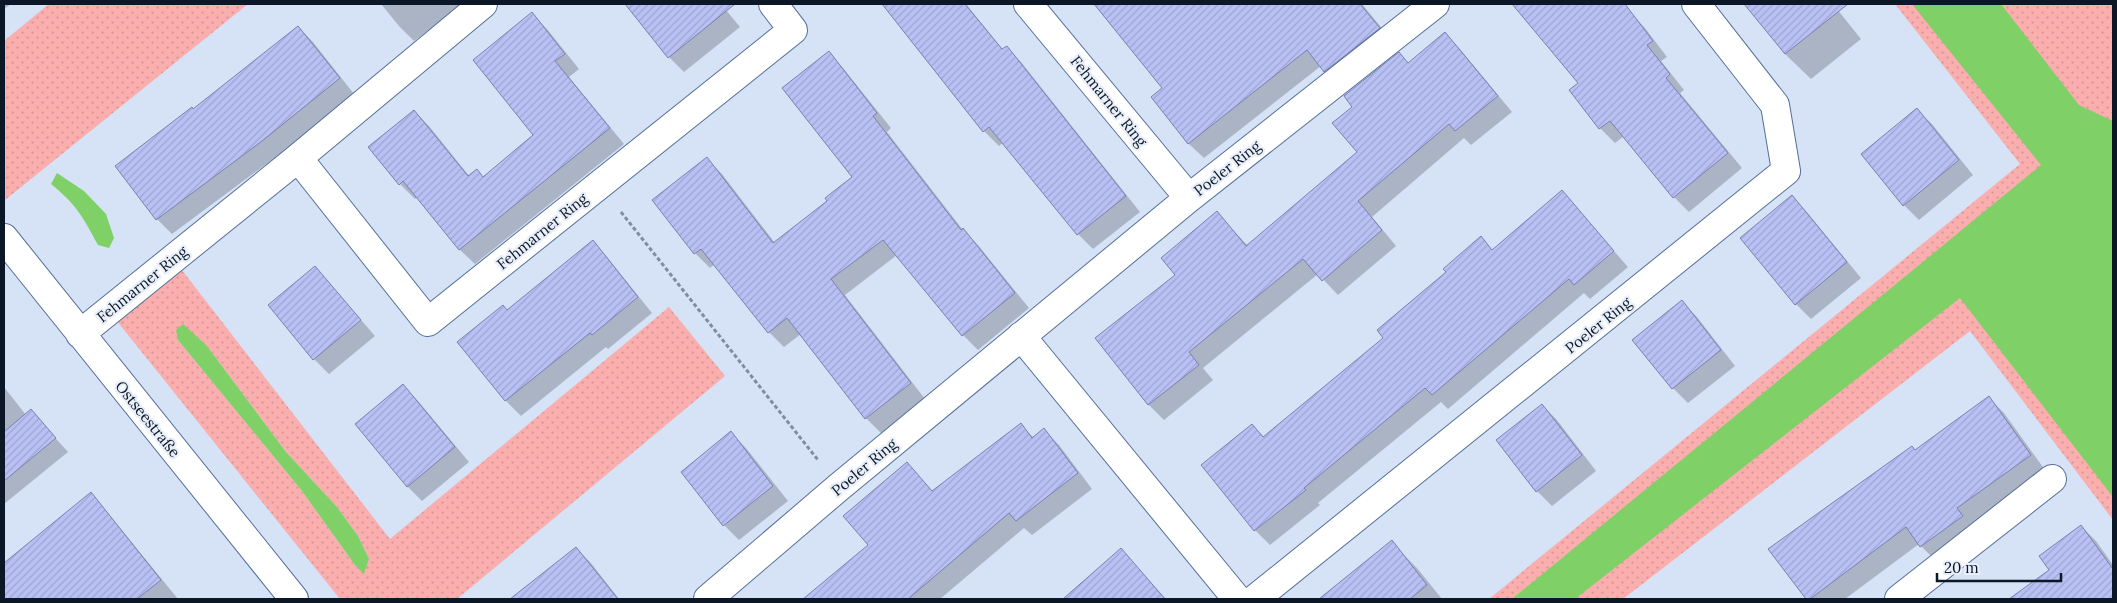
<svg xmlns="http://www.w3.org/2000/svg" width="2117" height="603" font-family="Lora,serif">
<style>
.park{fill:url(#park-dots);fill-rule:evenodd}
.water{fill:#7fd067}
.shadow{fill:#0003}
.building{fill:url(#building-hatch);stroke:#7b80b1}
.lines{fill:none;stroke-linecap:round;stroke-linejoin:round}
.minor-casing{stroke:#54709a;stroke-width:30}
.path{stroke:#818d9f;stroke-width:3;stroke-dasharray:4 2.5;stroke-linecap:butt}
.minor{stroke:#fff;stroke-width:28}
.labels{text-anchor:middle;dominant-baseline:central;stroke-width:4.5;stroke-linejoin:round;paint-order:stroke}
.street-label{font-size:15px;fill:#0b1627;stroke:#e9eff9}
</style>
<defs>
<pattern id="park-dots" width="8" height="8" patternUnits="userSpaceOnUse" patternTransform="scale(1.25)"><rect width="8" height="8" fill="#faaeae"/><path d="M2 2h.1M6 6h.1" fill="none" stroke="#d59596" stroke-width="1.8" stroke-linecap="round"/></pattern>
<pattern id="building-hatch" width="6" height="6" patternUnits="userSpaceOnUse" patternTransform="scale(1.25)"><rect width="6" height="6" fill="#b9c0f4"/><path d="M-1 1l2-2M0 6l6-6M5 7l2-2" fill="none" stroke="#9ea4d1"/></pattern>
</defs>
<rect width="100%" height="100%" fill="#d6e2f6"/>
<!-- park -->
<path class="park" d="M 49,4 L 248,4 L 5,200 L 4,41 Z
M 1895,4 L 2113,4 L 2113,520 L 1970,331 L 1623,599 L 1489,599 L 2020,164 Z
M 178,265 L 390,539 L 669,307 L 725,376 L 457,599 L 340,599 L 116,320 ZM 178,340 L 207,346 L 286,452 L 337,507 L 358,536 L 369,559 L 364,573 L 355,565 L 302,491 Z"/>
<!-- water -->
<path class="water" d="M 1912,4 L 2001,4 L 2079,105 L 2113,121 L 2113,497 L 1960,298 L 1575,599 L 1512,599 L 2041,165 Z
M 57,173 L 84,191 L 106,214 L 114,238 L 109,248 L 98,245 C 83,217 76,204 51,184 Z
M 183,324 L 207,346 L 286,452 L 337,507 L 358,536 L 369,559 L 364,574 L 355,565 L 302,491 L 178,340 L 176,330 Z"/>
<!-- shadow -->
<path class="shadow" d="M 4,4 L 11,4 L 4,9 Z
M 381,4 L 462,4 L 414,41 L 399,26 Z
M 626,4 L 721,4 L 740,27 L 684,72 L 669,57 Z
M 883,4 L 966,4 L 1003,50 L 1006,47 L 1021,62 L 1140,212 L 1093,249 L 1078,234 L 1004,142 L 999,146 L 984,131 Z
M 1096,4 L 1200,4 L 1227,37 L 1268,4 L 1362,4 L 1394,43 L 1340,86 L 1321,66 L 1204,158 L 1189,144 L 1153,97 L 1164,89 Z
M 1514,4 L 1613,4 L 1624,18 L 1631,13 L 1645,28 L 1667,57 L 1661,61 L 1684,90 L 1680,93 L 1742,168 L 1689,212 L 1674,197 L 1624,136 L 1615,143 L 1600,128 L 1580,83 Z
M 1745,4 L 1833,4 L 1861,39 L 1811,79 L 1785,54 Z
M 532,14 L 547,29 L 579,69 L 569,77 L 624,144 L 475,264 L 460,250 L 418,197 L 415,199 L 400,184 L 370,147 L 414,111 L 429,126 L 470,177 L 483,178 L 535,135 Z
M 298,27 L 313,42 L 354,94 L 277,156 L 172,234 L 157,219 L 193,111 Z
M 1445,34 L 1460,49 L 1512,112 L 1471,145 L 1464,138 L 1372,217 L 1396,246 L 1338,295 L 1318,274 L 1203,368 L 1213,380 L 1164,420 L 1149,405 L 1096,339 L 1176,275 L 1217,213 L 1248,246 L 1359,152 L 1354,107 L 1399,54 L 1409,64 Z
M 828,53 L 843,68 L 891,128 L 887,132 L 963,230 L 978,245 L 1029,308 L 978,350 L 963,335 L 897,255 L 845,295 L 925,399 L 881,433 L 866,418 L 801,334 L 784,347 L 769,332 L 715,264 L 710,268 L 695,253 L 654,200 L 707,159 L 722,174 L 775,243 L 829,201 L 854,177 Z
M 1917,110 L 1932,124 L 1973,175 L 1919,220 L 1904,205 Z
M 1562,192 L 1628,267 L 1590,299 L 1584,293 L 1448,409 L 1441,402 L 1318,503 L 1320,505 L 1270,545 L 1255,530 L 1203,465 L 1252,425 L 1264,437 L 1385,338 L 1481,238 L 1493,251 Z
M 1791,196 L 1806,211 L 1861,278 L 1811,319 L 1796,304 Z
M 593,242 L 607,257 L 652,313 L 608,349 L 606,347 L 521,416 L 506,401 L 459,342 L 508,311 Z
M 315,267 L 375,336 L 329,374 L 314,359 Z
M 1682,302 L 1697,317 L 1735,366 L 1688,403 L 1673,388 L 1634,340 Z
M 403,386 L 418,401 L 469,462 L 422,501 L 407,486 Z
M 4,387 L 26,415 L 31,411 L 68,452 L 4,504 Z
M 1989,398 L 2004,413 L 2045,470 L 1971,524 L 1977,532 L 1936,561 L 1919,544 L 1845,599 L 1807,599 L 1770,549 L 1915,451 Z
M 1542,405 L 1557,420 L 1596,471 L 1552,506 L 1537,491 Z
M 1021,425 L 1034,438 L 1044,430 L 1059,445 L 1092,489 L 1032,535 L 1024,528 L 940,599 L 805,599 L 869,545 L 907,464 L 933,492 Z
M 731,433 L 746,448 L 788,501 L 739,540 L 724,525 Z
M 91,494 L 103,507 L 178,599 L 4,599 L 4,564 Z
M 2081,526 L 2096,541 L 2113,565 L 2113,599 L 2011,599 L 2051,570 Z
M 1391,542 L 1417,568 L 1442,599 L 1321,599 Z
M 576,548 L 591,563 L 619,599 L 512,599 Z
M 1121,550 L 1166,599 L 1069,599 L 1073,596 Z"/>
<!-- building -->
<path class="building" d="M 625,4 L 735,4 L 668,58 Z
M 882,4 L 965,4 L 1002,49 L 1007,46 L 1126,196 L 1077,235 L 989,127 L 983,132 Z
M 1094,4 L 1360,4 L 1380,28 L 1324,72 L 1307,50 L 1188,144 L 1151,97 L 1162,88 Z
M 1512,4 L 1625,4 L 1653,41 L 1647,45 L 1670,74 L 1666,78 L 1728,153 L 1673,198 L 1610,121 L 1599,129 L 1569,90 L 1578,83 Z
M 1744,4 L 1848,4 L 1785,54 Z
M 532,12 L 565,54 L 555,61 L 610,128 L 459,250 L 403,181 L 399,185 L 368,147 L 414,110 L 468,176 L 477,169 L 483,177 L 533,135 L 473,60 Z
M 298,26 L 340,78 L 262,141 L 156,220 L 115,166 L 192,107 L 193,109 Z
M 1445,32 L 1498,96 L 1455,131 L 1449,124 L 1358,201 L 1382,230 L 1322,281 L 1303,259 L 1189,352 L 1199,365 L 1148,405 L 1095,338 L 1175,275 L 1161,258 L 1217,211 L 1246,246 L 1357,152 L 1332,123 L 1352,107 L 1344,96 L 1399,52 L 1408,63 Z
M 829,51 L 877,113 L 873,116 L 961,230 L 963,228 L 1015,293 L 962,336 L 883,240 L 831,279 L 911,383 L 865,419 L 787,318 L 768,333 L 701,249 L 694,254 L 652,200 L 707,157 L 773,243 L 827,201 L 825,198 L 852,177 L 782,88 Z
M 1917,108 L 1959,160 L 1903,206 L 1861,154 Z
M 1562,190 L 1614,251 L 1574,285 L 1569,279 L 1432,395 L 1425,388 L 1304,488 L 1306,490 L 1254,531 L 1201,465 L 1252,424 L 1263,437 L 1383,338 L 1377,330 L 1446,272 L 1443,269 L 1481,236 L 1492,250 Z
M 1792,195 L 1847,262 L 1795,305 L 1740,238 Z
M 593,240 L 638,297 L 592,335 L 590,333 L 505,401 L 457,342 L 503,305 L 507,310 Z
M 315,266 L 361,320 L 313,360 L 268,305 Z
M 1682,300 L 1721,350 L 1672,389 L 1632,340 Z
M 403,384 L 455,447 L 407,487 L 355,424 Z
M 1989,396 L 2031,455 L 1957,508 L 1963,516 L 1920,547 L 1906,527 L 1810,599 L 1806,599 L 1768,549 L 1912,446 L 1915,450 Z
M 1542,404 L 1582,455 L 1536,492 L 1496,440 Z
M 31,409 L 56,438 L 4,481 L 4,432 Z
M 1021,423 L 1032,438 L 1044,428 L 1078,473 L 1016,521 L 1009,513 L 908,599 L 803,599 L 868,545 L 843,516 L 907,462 L 932,491 Z
M 731,431 L 773,486 L 723,526 L 681,472 Z
M 91,492 L 161,580 L 137,599 L 4,599 L 4,563 Z
M 2081,525 L 2113,569 L 2113,599 L 2009,599 L 2049,570 L 2039,556 Z
M 1392,540 L 1427,585 L 1410,599 L 1319,599 Z
M 576,547 L 618,599 L 510,599 Z
M 1121,548 L 1165,599 L 1063,599 Z"/>
<g class="lines">
<defs>
<path id="minor" d="M 1028,4 L 1189,198
M 298,158 L 428,322 L 793,30 L 773,4
M 4,238 L 294,599
M 80,334 L 298,158 L 483,4
M 1021,336 L 1237,599
M 708,599 L 839,487 L 1189,198 L 1435,4
M 1255,599 L 1786,171 L 1775,105 L 1696,4
M 1899,599 L 2052,479"/>
</defs>
<!-- minor casing -->
<use href="#minor" class="minor-casing"/>
<!-- path -->
<path class="path" d="M 621,212 L 818,460"/>
<!-- minor -->
<use href="#minor" class="minor"/>
</g>
<g class="labels">
<!-- street labels -->
<g class="street-label">
<text transform="translate(1109 101) rotate(51)">Fehmarner Ring</text>
<text transform="translate(1227 168) rotate(-38)">Poeler Ring</text>
<text transform="translate(542 231) rotate(-39)">Fehmarner Ring</text>
<text transform="translate(142 284) rotate(-39)">Fehmarner Ring</text>
<text transform="translate(1598 325) rotate(-39)">Poeler Ring</text>
<text transform="translate(148 419) rotate(51)">Ostseestraße</text>
<text transform="translate(864 467) rotate(-40)">Poeler Ring</text>
</g>
</g>
<!-- border -->
<rect width="2117" height="603" fill="none" stroke="#0b1627" stroke-width="10"/>
<!-- scale -->
<path d="M1937 573v8h124v-8" fill="none" stroke="#0b1627" stroke-width="2.5"/>
<text x="1944" y="573" font-size="15" fill="#0b1627" stroke="#e9eff9" stroke-width="4" paint-order="stroke">20 m</text>
</svg>
